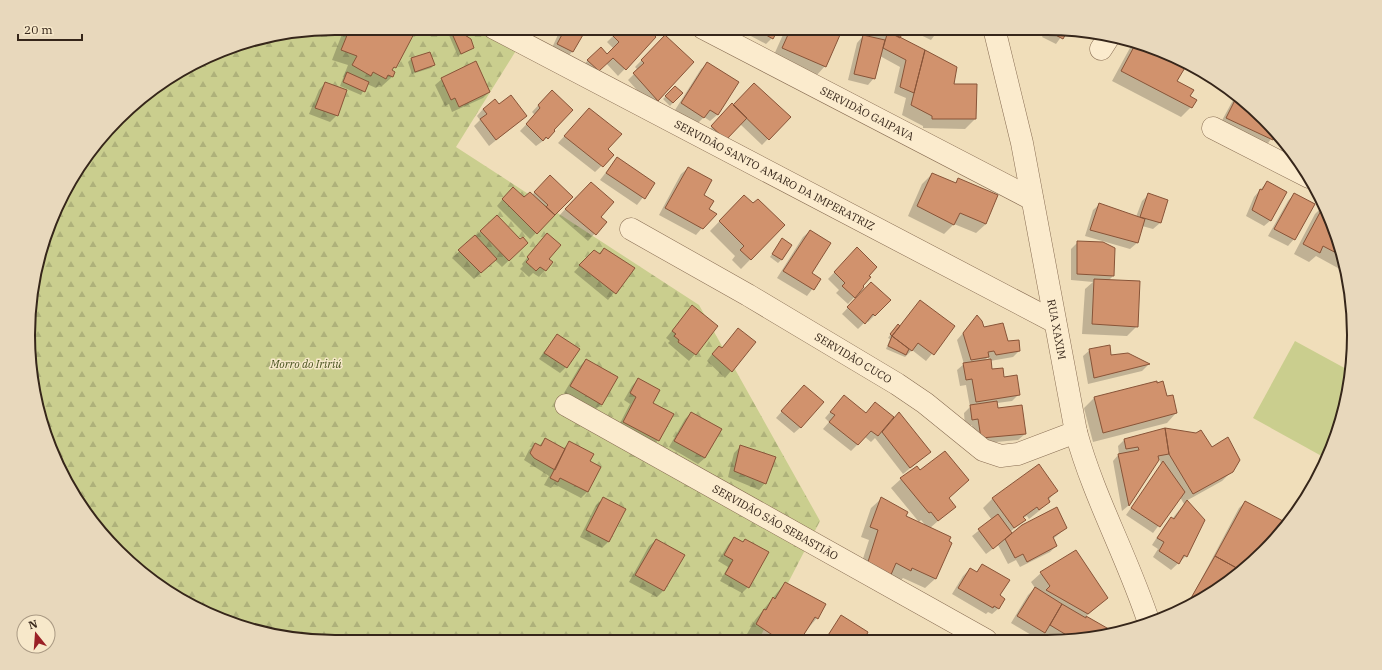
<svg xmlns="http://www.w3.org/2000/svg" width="1382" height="670" font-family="'IBM Plex Serif',serif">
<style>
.green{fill:#cace8e}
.forest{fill:url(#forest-firs)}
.shadow{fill:#0003;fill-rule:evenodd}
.building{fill:#d1926d;stroke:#885438}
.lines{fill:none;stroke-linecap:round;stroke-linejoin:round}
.minor-casing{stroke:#886d53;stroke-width:23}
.minor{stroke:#fbebcd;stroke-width:22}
.labels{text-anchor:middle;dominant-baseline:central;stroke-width:3;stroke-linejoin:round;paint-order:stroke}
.street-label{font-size:11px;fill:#36261a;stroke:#f7e8ca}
.park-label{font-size:11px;font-style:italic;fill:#49531f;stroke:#f7e8ca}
.rim{fill:none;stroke:#36261a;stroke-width:2}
</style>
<defs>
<pattern id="forest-firs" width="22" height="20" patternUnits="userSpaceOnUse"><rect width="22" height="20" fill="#cace8e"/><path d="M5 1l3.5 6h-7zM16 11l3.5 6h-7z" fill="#aeb17a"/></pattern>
</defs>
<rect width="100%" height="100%" fill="#f0deba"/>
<!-- green -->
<path class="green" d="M 1295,341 L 1350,371 L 1348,395 L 1327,459 L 1253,418 Z"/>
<!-- forest -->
<path class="forest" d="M 335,28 L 530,28 L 456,147 L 699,305 L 820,521 L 758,641 L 335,642 L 275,636 L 217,619 L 132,566 L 91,522 L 60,471 L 31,375 L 34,275 L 69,181 L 104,132 L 148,92 L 236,44 Z"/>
<!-- shadow -->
<path class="shadow" d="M 348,28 L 416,28 L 391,71 L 394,73 L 392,77 L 382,86 L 379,85 L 376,88 L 367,84 L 361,95 L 340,86 L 348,65 L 332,60 L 342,34 Z
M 561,28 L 586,28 L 572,52 L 566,58 L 551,50 Z
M 621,28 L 655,37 L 618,76 L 606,63 L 592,77 L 581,67 L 601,48 L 607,55 L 614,49 L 607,42 Z
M 736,28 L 778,28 L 772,38 L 766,44 Z
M 786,28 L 842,28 L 825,66 L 816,76 L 773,57 Z
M 852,28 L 904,28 L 900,37 L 955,67 L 953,85 L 976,85 L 975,119 L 965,129 L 923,128 L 923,126 L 902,115 L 906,98 L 894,93 L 900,67 L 880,56 L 874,78 L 868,85 L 848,80 L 857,43 L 863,36 L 871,37 Z
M 911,28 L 940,28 L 931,40 L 910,30 Z
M 1030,28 L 1047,28 L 1066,30 L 1056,44 L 1042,37 L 1043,35 Z
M 451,30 L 473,48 L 458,56 L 448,33 Z
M 665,36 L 657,100 L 651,106 L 628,80 L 638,70 L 635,67 Z
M 1135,42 L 1165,51 L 1183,61 L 1180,64 L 1176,81 L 1189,96 L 1191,107 L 1181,117 L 1112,81 L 1131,46 Z
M 430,53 L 434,65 L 431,68 L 412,74 L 408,62 L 411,59 Z
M 708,63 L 738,82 L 717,115 L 710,121 L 704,117 L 697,124 L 675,110 L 701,69 Z
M 1193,67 L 1210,76 L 1207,79 L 1191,70 Z
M 442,79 L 489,92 L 483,98 L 452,112 L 449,104 L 445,106 L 435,85 Z
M 325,83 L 337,115 L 330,122 L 309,114 L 319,90 Z
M 754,84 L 789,117 L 762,145 L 740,124 L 719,146 L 706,133 Z
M 675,87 L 682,93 L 670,106 L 663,99 Z
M 1237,96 L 1264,118 L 1276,132 L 1266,146 L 1220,124 L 1232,102 Z
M 545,98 L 572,110 L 547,138 L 536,146 L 520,131 L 535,115 L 532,112 Z
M 499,105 L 526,116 L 489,146 L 474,126 L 480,120 L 477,116 L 483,109 Z
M 583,116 L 606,149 L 613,155 L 595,172 L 558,143 Z
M 1293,153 L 1302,165 L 1288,163 Z
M 617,158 L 654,183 L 637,205 L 600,180 Z
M 688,168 L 703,196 L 707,209 L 702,228 L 696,235 L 659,215 L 681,174 Z
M 932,174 L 955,183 L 958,180 L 986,224 L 976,233 L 954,224 L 944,234 L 908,216 L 922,184 Z
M 550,177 L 572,197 L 530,239 L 497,206 L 506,195 L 524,199 L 532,195 Z
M 1267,182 L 1271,220 L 1264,226 L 1246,216 L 1254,197 Z
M 1294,194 L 1294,239 L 1288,246 L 1268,236 L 1288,201 Z
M 1148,195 L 1167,200 L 1160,223 L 1153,229 L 1142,226 L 1137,243 L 1130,249 L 1085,236 L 1093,210 L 1100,204 L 1136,217 L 1142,201 Z
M 744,196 L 753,205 L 784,225 L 741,269 L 732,260 L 735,256 L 710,231 Z
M 576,197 L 605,222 L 588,241 L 559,216 Z
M 1324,205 L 1331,218 L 1347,273 L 1316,256 L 1309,262 L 1294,254 L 1315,214 Z
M 497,216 L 520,241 L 527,243 L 502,267 L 495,260 L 474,279 L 452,258 Z
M 810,231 L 810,273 L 820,279 L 807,296 L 777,278 L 803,237 Z
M 541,241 L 548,259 L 552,262 L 539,277 L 533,273 L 529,277 L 520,269 L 523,266 L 522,264 Z
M 780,242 L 781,260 L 778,263 L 770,257 Z
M 1078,242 L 1114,249 L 1113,276 L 1108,281 L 1137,326 L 1127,336 L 1082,334 L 1085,289 L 1093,282 L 1071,280 L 1071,249 Z
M 604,249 L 633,269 L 608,300 L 574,272 L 587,258 L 598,254 Z
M 851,255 L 863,288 L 848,304 L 836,293 L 839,290 L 828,279 Z
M 871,283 L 890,300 L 868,322 L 866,321 L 858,329 L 842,314 Z
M 920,301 L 954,327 L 926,361 L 912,350 L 905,357 L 886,349 L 890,339 L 888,338 L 895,328 L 899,327 Z
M 692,306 L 695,354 L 689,361 L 668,343 L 670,341 L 666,338 Z
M 977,317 L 984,328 L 1019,351 L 1013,357 L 990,361 L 992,370 L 1003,378 L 1019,394 L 1012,401 L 997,403 L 997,409 L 1025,434 L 1018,440 L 974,444 L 972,425 L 965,426 L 964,413 L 970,407 L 966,385 L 960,386 L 957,370 L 964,364 L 957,340 ZM 988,357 L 989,360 L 984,361 Z
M 557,335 L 566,367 L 560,373 L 539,359 Z
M 732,336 L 755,342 L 725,378 L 707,361 L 712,354 L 721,349 Z
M 1090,350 L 1111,357 L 1127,354 L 1148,365 L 1142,371 L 1088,384 L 1083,356 Z
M 586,360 L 601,404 L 595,410 L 564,393 L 580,366 Z
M 638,379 L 652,403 L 658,440 L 652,447 L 617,429 L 630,404 L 624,400 L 632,386 Z
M 1156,382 L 1176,413 L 1167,423 L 1093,442 L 1084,408 L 1094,398 Z
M 804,386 L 801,427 L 794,433 L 776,418 Z
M 844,396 L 866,414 L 875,403 L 894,418 L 899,413 L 930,452 L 903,474 L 875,438 L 871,442 L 865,437 L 851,451 L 823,429 L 829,422 L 825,418 Z
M 691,413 L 705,458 L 698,464 L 669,447 L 685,419 Z
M 1165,429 L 1212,448 L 1232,471 L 1222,481 L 1186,501 L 1204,521 L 1186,556 L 1171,570 L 1153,557 L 1158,549 L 1152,545 L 1165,525 L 1171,518 L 1172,519 L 1184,504 L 1180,497 L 1153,533 L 1126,515 L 1161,465 L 1160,460 L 1157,461 L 1128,506 L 1122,511 L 1113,461 L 1119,454 L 1118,446 L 1124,440 Z
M 545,439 L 563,449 L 570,442 L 589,462 L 587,492 L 581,498 L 554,484 L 551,488 L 544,485 L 549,476 L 524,460 L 529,450 L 535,444 L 539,446 Z
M 740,447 L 765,483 L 759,490 L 728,477 L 734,453 Z
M 901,479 L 948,498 L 954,507 L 930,528 L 951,543 L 935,579 L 925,588 L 903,578 L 901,580 L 858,574 L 869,540 L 861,537 L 871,508 L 881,499 L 905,516 L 926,526 L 921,520 L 919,522 L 891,488 Z
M 1057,490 L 1039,511 L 1029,519 L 1027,516 L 1023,518 L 1024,520 L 1010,532 L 1012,535 L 1066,528 L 1053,539 L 1056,546 L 1050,552 L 1020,567 L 1016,560 L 1008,564 L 998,545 L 986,554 L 972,536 L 992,520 L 983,508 L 993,498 Z
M 603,499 L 609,541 L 602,548 L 580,537 L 596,505 Z
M 1245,502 L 1281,522 L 1270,543 L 1234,578 L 1187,606 L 1239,508 Z
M 734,538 L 742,543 L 748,587 L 742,593 L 720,581 L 728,567 L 718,561 L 728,545 Z
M 656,540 L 663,591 L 657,597 L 629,582 L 649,546 Z
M 983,565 L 999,596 L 999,608 L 992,614 L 988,612 L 986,614 L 952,594 L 963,576 L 970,569 L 976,572 Z
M 1041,573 L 1107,598 L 1084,618 L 1112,633 L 1087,639 L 1049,639 L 1041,635 L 1038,639 L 1011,623 L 1028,595 L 1035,588 L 1031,582 Z
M 785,583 L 817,618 L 798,640 L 758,641 L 747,634 L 755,620 Z
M 841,617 L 867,632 L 862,640 L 824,640 Z"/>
<!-- building -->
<path class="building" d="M 350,28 L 417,28 L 396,68 L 394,67 L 392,70 L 395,72 L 393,77 L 388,75 L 386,79 L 373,72 L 371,76 L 352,65 L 357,56 L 341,50 Z
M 454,28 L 471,39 L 474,48 L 461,54 L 450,29 Z
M 563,28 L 587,28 L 573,52 L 557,44 L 565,29 Z
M 619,28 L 647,28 L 656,37 L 626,70 L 613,58 L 599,71 L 587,60 L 601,47 L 607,54 L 619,42 L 612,35 Z
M 754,28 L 779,28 L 773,39 Z
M 791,28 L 843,28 L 826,67 L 782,48 Z
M 881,28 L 905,28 L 900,38 Z
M 924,28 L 941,28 L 938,34 Z
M 1049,28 L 1068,30 L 1063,39 L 1048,31 Z
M 888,31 L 925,50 L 914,93 L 900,87 L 906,60 L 883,48 Z
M 665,35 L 694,62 L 658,101 L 633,73 L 644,63 L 641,60 Z
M 863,35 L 885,40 L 875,79 L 854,74 Z
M 1136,43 L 1165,51 L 1170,54 L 1168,57 L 1186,66 L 1177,81 L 1194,90 L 1190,96 L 1197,100 L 1192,108 L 1121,71 Z
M 925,50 L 957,67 L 954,84 L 977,84 L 976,119 L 932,119 L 932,116 L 911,105 Z
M 430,52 L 435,65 L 415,72 L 411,58 Z
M 476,61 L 490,92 L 459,107 L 455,98 L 451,100 L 441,78 Z
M 707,62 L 739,82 L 718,115 L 710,110 L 704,118 L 681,103 Z
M 347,72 L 369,82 L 365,92 L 343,82 Z
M 325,82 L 347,90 L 338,116 L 315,108 Z
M 754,83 L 791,117 L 769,140 L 733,105 Z
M 675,86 L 683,93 L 673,103 L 665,96 Z
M 552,90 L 573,110 L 554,130 L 555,131 L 548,139 L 546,137 L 543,141 L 526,124 L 540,108 L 538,105 Z
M 511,95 L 527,116 L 496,140 L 480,119 L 487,114 L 483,109 L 495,99 L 499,104 Z
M 1237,96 L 1264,118 L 1276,133 L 1273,140 L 1226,118 Z
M 732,103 L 747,118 L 726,140 L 711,126 Z
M 589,108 L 622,134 L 608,149 L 614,155 L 603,167 L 564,136 Z
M 617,157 L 655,183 L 645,199 L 606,173 Z
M 688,167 L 712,180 L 704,195 L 714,201 L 709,209 L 717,214 L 703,229 L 665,208 Z
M 932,173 L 956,183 L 958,178 L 998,195 L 986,224 L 960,213 L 954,225 L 917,206 Z
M 550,175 L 573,197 L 555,215 L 546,207 L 548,205 L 534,192 Z
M 1267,181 L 1287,192 L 1271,221 L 1252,210 L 1260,189 L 1262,190 Z
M 591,182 L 614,202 L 601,217 L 607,222 L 596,235 L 565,209 Z
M 513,187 L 524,197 L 530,192 L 555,215 L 537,234 L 502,199 Z
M 1148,193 L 1168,200 L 1161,223 L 1140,217 Z
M 1294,193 L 1315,204 L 1295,240 L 1274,229 Z
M 744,195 L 753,203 L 758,199 L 785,225 L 751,260 L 740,250 L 744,246 L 719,221 Z
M 1099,203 L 1145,219 L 1138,243 L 1090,230 Z
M 1324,205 L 1331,218 L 1342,256 L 1323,246 L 1320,253 L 1303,244 Z
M 497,215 L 520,239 L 523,237 L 528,243 L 509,261 L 480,231 Z
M 810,230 L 831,243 L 812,273 L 821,279 L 814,290 L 783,271 Z
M 547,233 L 561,245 L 549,259 L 553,262 L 546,271 L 540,267 L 536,271 L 526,262 L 529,259 L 527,257 Z
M 475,235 L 497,259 L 481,273 L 458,250 Z
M 782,238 L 792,245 L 782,260 L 772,254 Z
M 1077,241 L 1103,242 L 1115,248 L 1114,276 L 1077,274 Z
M 857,247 L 877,267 L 869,276 L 871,277 L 863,286 L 864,287 L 855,298 L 842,286 L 845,283 L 834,272 Z
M 604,248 L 635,268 L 616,294 L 579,265 L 594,250 L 600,254 Z
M 1094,279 L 1140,281 L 1138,327 L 1092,324 Z
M 871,282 L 891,300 L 875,316 L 873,314 L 865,324 L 847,307 Z
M 920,300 L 955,326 L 934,355 L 918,343 L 912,351 L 892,336 Z
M 692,305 L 718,326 L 696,355 L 678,342 L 679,340 L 674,336 L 676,334 L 672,331 Z
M 977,315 L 982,321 L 984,327 L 1003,323 L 1008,341 L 1019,340 L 1020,351 L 996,355 L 994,351 L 988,352 L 989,357 L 971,360 L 963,333 Z
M 898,324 L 900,326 L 892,336 L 909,349 L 906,355 L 888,346 L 892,336 L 890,334 Z
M 738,328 L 756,342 L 732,372 L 712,354 L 719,346 L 722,348 Z
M 557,334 L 580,349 L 567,368 L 544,353 Z
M 1110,345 L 1111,355 L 1128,353 L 1150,364 L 1094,378 L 1089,349 Z
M 586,359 L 618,377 L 602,405 L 570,386 Z
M 991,359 L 992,369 L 1003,368 L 1004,377 L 1017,375 L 1020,395 L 976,402 L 972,379 L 966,380 L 963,363 Z
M 638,378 L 660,390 L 653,403 L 674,414 L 659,441 L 623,422 L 636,397 L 630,393 Z
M 1157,381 L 1157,383 L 1163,381 L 1167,396 L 1173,395 L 1177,413 L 1103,433 L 1094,397 Z
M 804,385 L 824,402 L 801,428 L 781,411 Z
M 844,395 L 866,413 L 875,402 L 894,417 L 878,436 L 871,431 L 858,445 L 829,422 L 835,415 L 830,412 Z
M 997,401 L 998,408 L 1022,405 L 1026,434 L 981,438 L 978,419 L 972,420 L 970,405 Z
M 691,412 L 722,429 L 705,458 L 674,441 Z
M 899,412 L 931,452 L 910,468 L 882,432 Z
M 1165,428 L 1196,433 L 1201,430 L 1212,447 L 1228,437 L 1240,460 L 1233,472 L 1193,494 L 1169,454 Z
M 1165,428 L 1169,454 L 1158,456 L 1159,460 L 1129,506 L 1118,454 L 1139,450 L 1138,447 L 1126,449 L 1124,439 Z
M 545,438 L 565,449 L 555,470 L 534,458 L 530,453 L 535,443 L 541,446 Z
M 569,441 L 594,454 L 590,461 L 601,467 L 588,492 L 560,478 L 558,482 L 550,478 Z
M 740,445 L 776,457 L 766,484 L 734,471 Z
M 945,451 L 969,480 L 949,498 L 956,507 L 938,521 L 931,512 L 929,513 L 900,478 L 917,466 L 920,470 Z
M 1163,461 L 1185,492 L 1160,527 L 1131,508 Z
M 1039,464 L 1058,491 L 1048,498 L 1050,502 L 1039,510 L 1037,507 L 1023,517 L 1026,520 L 1014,528 L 992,498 Z
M 603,497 L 626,509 L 609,542 L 586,530 Z
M 881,497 L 908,512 L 906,516 L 951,537 L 949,541 L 952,543 L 936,579 L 912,568 L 911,571 L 896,563 L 890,577 L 867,565 L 878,530 L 870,527 Z
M 1187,500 L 1205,520 L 1187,557 L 1184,555 L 1179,564 L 1159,551 L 1164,542 L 1157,538 L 1171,517 L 1174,519 Z
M 1245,501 L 1283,521 L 1272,540 L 1242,571 L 1215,556 Z
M 1057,507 L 1067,528 L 1053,537 L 1057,546 L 1027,562 L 1023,554 L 1015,558 L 1005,539 L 1022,525 Z
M 998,514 L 1012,533 L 993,549 L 978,529 Z
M 734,537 L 743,542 L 745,539 L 769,552 L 749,588 L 725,574 L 733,560 L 724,555 Z
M 656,539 L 685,555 L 664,591 L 635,575 Z
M 1076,550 L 1108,598 L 1088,614 L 1046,590 L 1050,586 L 1040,572 Z
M 1215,556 L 1242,571 L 1234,578 L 1187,605 Z
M 982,564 L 1010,580 L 1000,595 L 1005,599 L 999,609 L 994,606 L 993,608 L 958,588 L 970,568 L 977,572 Z
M 785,582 L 826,604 L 818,619 L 815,617 L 801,639 L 800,638 L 798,640 L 780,640 L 756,624 L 764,609 L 766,610 L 773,597 L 775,599 Z
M 1035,587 L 1062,604 L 1045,633 L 1017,616 Z
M 1062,604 L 1086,618 L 1086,616 L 1114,632 L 1087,639 L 1073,639 L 1050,625 Z
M 841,615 L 868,632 L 864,640 L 815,640 L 818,636 L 825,640 Z"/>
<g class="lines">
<defs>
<g id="minor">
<path id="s1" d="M 494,28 L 1055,322"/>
<path id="s2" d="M 703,28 L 1032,199"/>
<path id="s3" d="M 994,28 L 1022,143 L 1076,432 C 1094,498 1128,558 1149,623"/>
<path d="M 1101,49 L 1110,35"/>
<path d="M 1213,128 L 1309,177"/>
<path id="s4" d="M 631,229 L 748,295 L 897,384 L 925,403 L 983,450 L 1001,456 L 1018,454 L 1076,432"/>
<path id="s5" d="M 566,405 L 986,640"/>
</g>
</defs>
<!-- minor casing -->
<use href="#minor" class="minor-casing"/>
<!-- minor -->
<use href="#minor" class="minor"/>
</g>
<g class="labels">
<!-- street labels -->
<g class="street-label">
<text stroke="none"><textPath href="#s2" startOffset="185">SERVIDÃO GAIPAVA</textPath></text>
<text stroke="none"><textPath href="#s1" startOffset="317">SERVIDÃO SANTO AMARO DA IMPERATRIZ</textPath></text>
<text stroke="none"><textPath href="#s3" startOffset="308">RUA XAXIM</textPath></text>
<text stroke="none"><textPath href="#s4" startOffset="257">SERVIDÃO CUCO</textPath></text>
<text stroke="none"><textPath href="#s5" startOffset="240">SERVIDÃO SÃO SEBASTIÃO</textPath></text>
</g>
<!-- park labels -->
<g class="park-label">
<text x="306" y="364">Morro do Iririú</text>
</g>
</g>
<!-- crop -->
<path d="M0 0H1382V670H0ZM335 35H1047A300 300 0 0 1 1347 335V335A300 300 0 0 1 1047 635H335A300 300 0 0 1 35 335V335A300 300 0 0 1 335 35Z" fill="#e8d8bc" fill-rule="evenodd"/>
<path class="rim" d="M335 35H1047A300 300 0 0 1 1347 335V335A300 300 0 0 1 1047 635H335A300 300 0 0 1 35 335V335A300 300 0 0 1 335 35Z"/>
<!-- north arrow -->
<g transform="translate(36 634) rotate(343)"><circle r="19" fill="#f7e8ca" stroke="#aa9a84"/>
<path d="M0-3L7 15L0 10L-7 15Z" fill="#9a2026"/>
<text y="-6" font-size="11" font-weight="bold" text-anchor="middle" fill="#36261a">N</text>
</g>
<!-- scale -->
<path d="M18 34v6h64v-6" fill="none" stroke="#36261a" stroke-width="2"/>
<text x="24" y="34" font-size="12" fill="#36261a" stroke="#f7e8ca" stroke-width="3" paint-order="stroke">20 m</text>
</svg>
